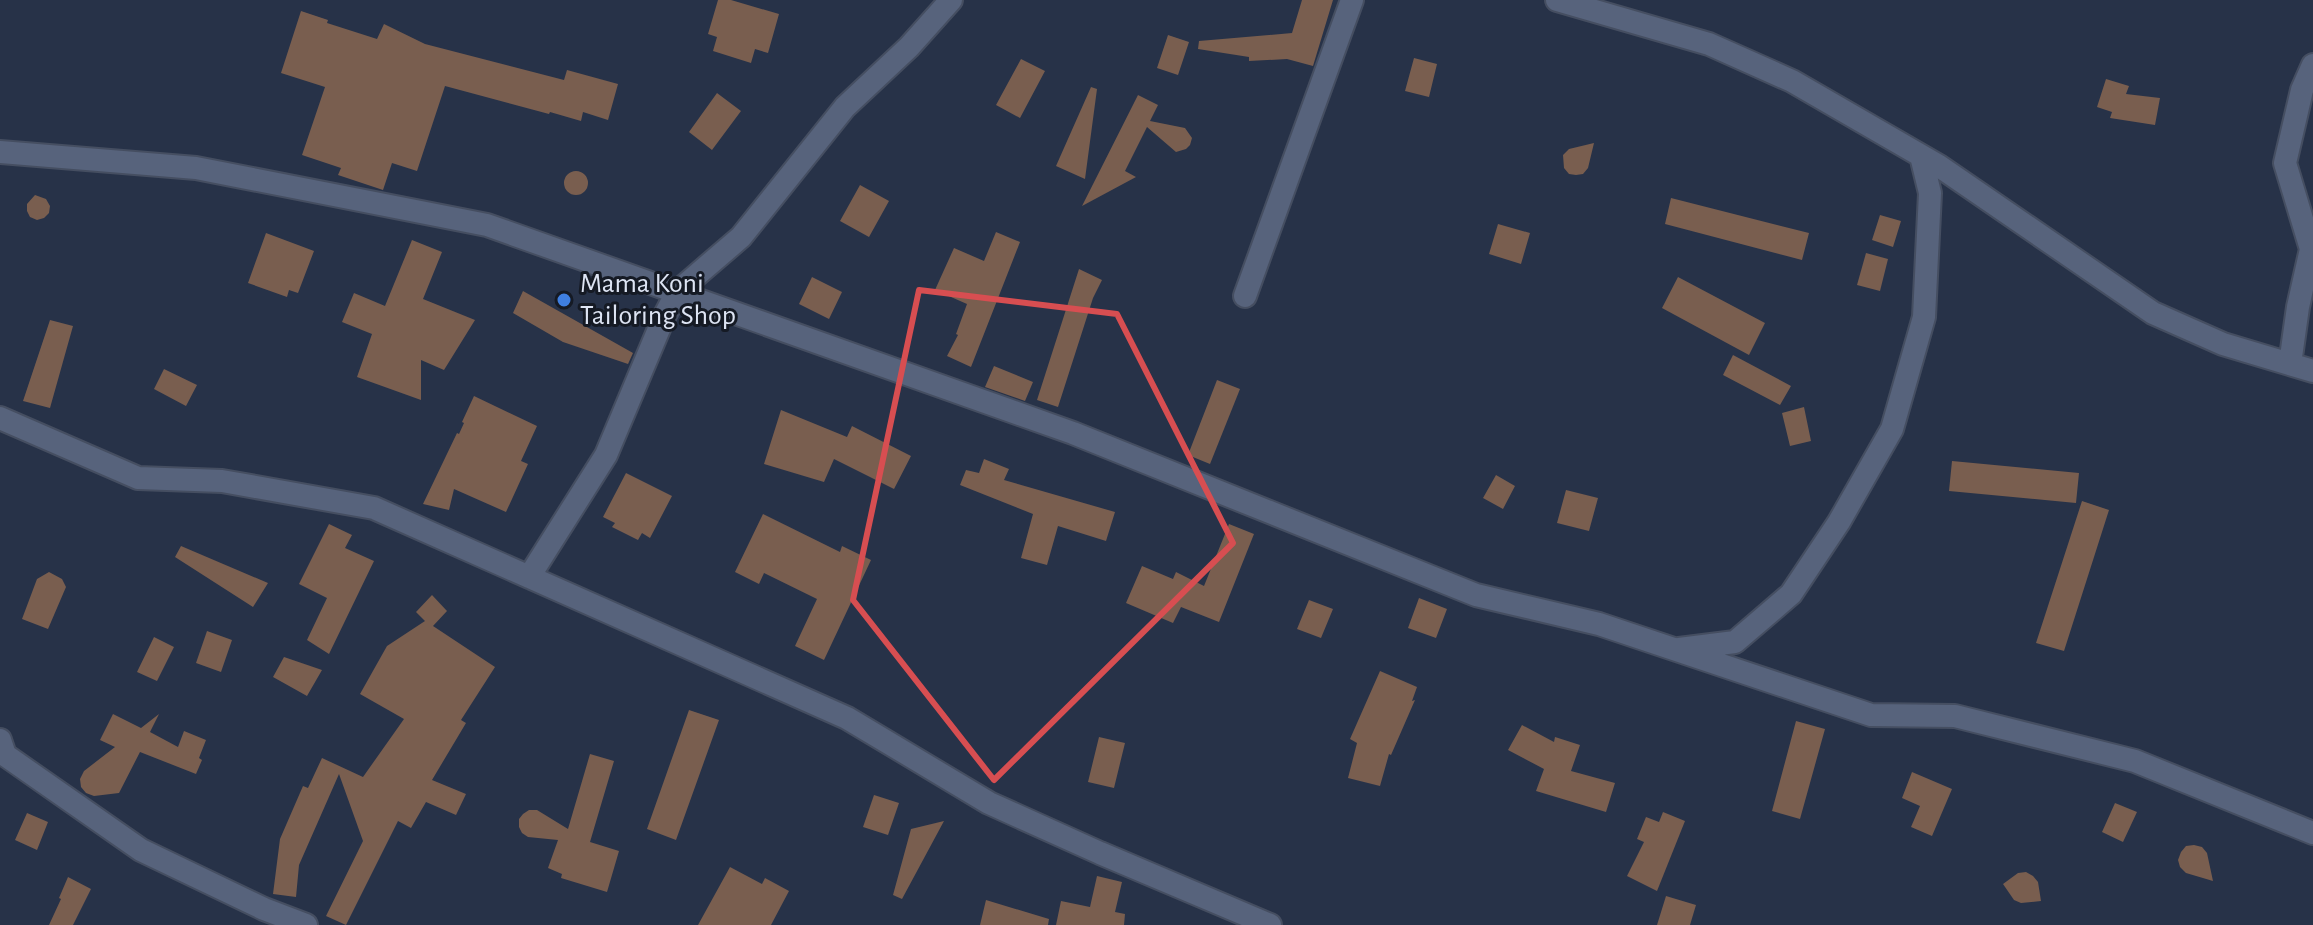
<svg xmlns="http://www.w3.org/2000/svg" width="2313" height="925" font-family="'Alegreya Sans',sans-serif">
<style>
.building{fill:#795e4f}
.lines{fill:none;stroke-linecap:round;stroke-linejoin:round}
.minor-casing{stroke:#454e61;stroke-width:26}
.minor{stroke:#57637c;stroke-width:22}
.marked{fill:none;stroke:#d74e51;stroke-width:6;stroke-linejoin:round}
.shop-dot{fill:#3f7fe0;stroke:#151a24;stroke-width:3}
.labels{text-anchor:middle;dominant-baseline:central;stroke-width:6;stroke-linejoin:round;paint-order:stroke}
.poi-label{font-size:28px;fill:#dde4f3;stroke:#151a24;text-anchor:start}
</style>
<rect width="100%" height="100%" fill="#273248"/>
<!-- building -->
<path class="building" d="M 718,0 L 731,0 L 779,14 L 768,53 L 755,49 L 751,63 L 713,51 L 717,37 L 708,34 Z
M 1302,0 L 1333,0 L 1313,66 L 1287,59 L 1249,61 L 1249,57 L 1198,49 L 1199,41 L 1292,33 Z
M 301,11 L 328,20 L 327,23 L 377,39 L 384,24 L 425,44 L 564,80 L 567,70 L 618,84 L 608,120 L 583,112 L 581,121 L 550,112 L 549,114 L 445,86 L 417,171 L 392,163 L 383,190 L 338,175 L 341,168 L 302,155 L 325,87 L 281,73 Z
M 1168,35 L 1189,42 L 1178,75 L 1157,68 Z
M 1414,58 L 1437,64 L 1429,97 L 1405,91 Z
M 1021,59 L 1045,71 L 1020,118 L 996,105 Z
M 2106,79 L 2129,86 L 2126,94 L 2160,98 L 2155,125 L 2110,118 L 2112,112 L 2097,107 Z
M 1091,87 L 1097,89 L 1085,179 L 1056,166 Z
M 717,93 L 741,111 L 712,150 L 689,132 Z
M 1138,95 L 1158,105 L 1150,121 L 1185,128 L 1192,138 L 1190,145 L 1186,149 L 1176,152 L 1147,127 L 1125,171 L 1136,177 L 1082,206 Z
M 1594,143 L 1588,168 L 1583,174 L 1576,175 L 1569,174 L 1564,168 L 1563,155 L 1569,149 Z
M564 183a12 12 0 1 1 24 0a12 12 0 1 1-24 0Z
M 860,185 L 889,201 L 869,237 L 840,221 Z
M 35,195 L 46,199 L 50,206 L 49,213 L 44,218 L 37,220 L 30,217 L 27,211 L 27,204 Z
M 1671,198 L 1809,233 L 1802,260 L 1665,224 Z
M 1880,215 L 1901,221 L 1893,247 L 1872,240 Z
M 1498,224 L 1530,233 L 1521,264 L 1489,254 Z
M 996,232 L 1020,242 L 971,367 L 947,356 L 958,335 L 956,334 L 967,304 L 935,290 L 954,248 L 984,261 Z
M 266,233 L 314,251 L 298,293 L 289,290 L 287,297 L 248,283 Z
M 412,240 L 442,252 L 423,299 L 475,320 L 444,370 L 421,360 L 421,400 L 357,377 L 372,334 L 342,322 L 354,293 L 385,306 Z
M 1866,253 L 1888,259 L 1880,291 L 1857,285 Z
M 1079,269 L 1102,280 L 1093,298 L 1058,407 L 1037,400 Z
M 812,277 L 842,292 L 829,319 L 799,304 Z
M 1678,277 L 1765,323 L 1749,355 L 1662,308 Z
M 523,291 L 633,353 L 628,364 L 563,342 L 513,313 Z
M 50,320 L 73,326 L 50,408 L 23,401 Z
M 1733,355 L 1791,386 L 1780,405 L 1723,375 Z
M 994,366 L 1033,382 L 1025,401 L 985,387 Z
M 164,369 L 197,385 L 186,406 L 154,389 Z
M 1217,380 L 1240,389 L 1210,464 L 1188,455 Z
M 474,396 L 537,426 L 521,461 L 528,464 L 506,512 L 454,489 L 449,510 L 423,504 L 457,433 L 459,434 L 464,423 L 462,422 Z
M 1804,407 L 1811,441 L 1790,446 L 1782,413 Z
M 781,410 L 847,437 L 852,426 L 911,456 L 894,489 L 834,459 L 824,482 L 764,464 Z
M 984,459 L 1009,469 L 1004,480 L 1115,512 L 1106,541 L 1058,526 L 1047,565 L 1021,558 L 1033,514 L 960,485 L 966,470 L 979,473 Z
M 1952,461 L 2079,473 L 2076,503 L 1949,491 Z
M 626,473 L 672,496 L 650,538 L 642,533 L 638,540 L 612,527 L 615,523 L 603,517 Z
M 1496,475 L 1515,486 L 1503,509 L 1483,498 Z
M 1566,490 L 1598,498 L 1589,531 L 1557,523 Z
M 2082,501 L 2109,510 L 2064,651 L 2036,643 Z
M 763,514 L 840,552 L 842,546 L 871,560 L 824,660 L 795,646 L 817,599 L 764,573 L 759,584 L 735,572 Z
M 329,524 L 352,535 L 345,548 L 374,561 L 329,654 L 307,640 L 327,598 L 299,584 Z
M 1229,524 L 1254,534 L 1219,622 L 1181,607 L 1173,623 L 1126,603 L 1142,566 L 1173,579 L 1176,572 L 1204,586 Z
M 181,546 L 268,583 L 253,607 L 175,557 Z
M 49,572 L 62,579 L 66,587 L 48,629 L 22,619 L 37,579 Z
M 432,595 L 447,611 L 433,626 L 495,667 L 461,720 L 466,723 L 432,780 L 466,794 L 456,815 L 426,802 L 411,828 L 398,821 L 346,925 L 326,916 L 363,841 L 339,774 L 299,865 L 296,897 L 273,894 L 280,839 L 303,786 L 308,788 L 322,758 L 363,777 L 404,719 L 360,694 L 387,646 L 425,621 L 416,612 Z
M 1419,598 L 1447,609 L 1436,638 L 1408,628 Z
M 1309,600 L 1333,609 L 1321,638 L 1297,629 Z
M 207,631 L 232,640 L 221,672 L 196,663 Z
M 154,637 L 174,647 L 157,681 L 137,672 Z
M 284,657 L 322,670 L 307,696 L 273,677 Z
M 1380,671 L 1417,687 L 1412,701 L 1415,700 L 1391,755 L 1389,754 L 1380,786 L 1348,778 L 1357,743 L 1350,739 Z
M 689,710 L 719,720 L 676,840 L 647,829 Z
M 113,714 L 141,728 L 159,714 L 150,732 L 178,747 L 184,731 L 206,740 L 199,758 L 202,760 L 196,774 L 140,752 L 119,793 L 94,796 L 86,793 L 81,787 L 80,779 L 84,771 L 115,747 L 100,740 Z
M 1796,721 L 1825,729 L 1800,819 L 1772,811 Z
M 1522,725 L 1554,742 L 1555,737 L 1580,745 L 1571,771 L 1615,783 L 1606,812 L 1536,791 L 1544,769 L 1508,750 Z
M 1099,737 L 1125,743 L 1114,788 L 1088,782 Z
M 590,754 L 614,761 L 590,842 L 619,851 L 607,892 L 561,878 L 562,874 L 548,868 L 558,840 L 528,837 L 522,833 L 519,827 L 519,819 L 523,814 L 529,810 L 537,810 L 568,829 Z
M 1912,772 L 1952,789 L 1932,836 L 1911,827 L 1920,806 L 1902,798 Z
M 874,795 L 899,803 L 888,835 L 863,827 Z
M 2115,803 L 2137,812 L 2123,842 L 2102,832 Z
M 1663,812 L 1685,821 L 1657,891 L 1627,876 L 1644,842 L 1637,839 L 1646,817 L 1659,822 Z
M 27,813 L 48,822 L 37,850 L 15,840 Z
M 944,821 L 902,899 L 893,895 L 911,829 Z
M 2194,845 L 2202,847 L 2207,853 L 2213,881 L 2186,873 L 2180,867 L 2178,860 L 2181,852 L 2186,846 Z
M 730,867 L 762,884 L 765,878 L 789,891 L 771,925 L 698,925 Z
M 2026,872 L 2033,876 L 2038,882 L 2041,901 L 2021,903 L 2014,900 L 2003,884 L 2018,873 Z
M 1097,876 L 1122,882 L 1115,912 L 1125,914 L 1124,925 L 1056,925 L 1061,901 L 1090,907 Z
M 68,877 L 91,889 L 73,925 L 49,925 L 61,899 L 59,898 Z
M 1666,896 L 1696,905 L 1690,925 L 1657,925 Z
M 986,900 L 1049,919 L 1048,925 L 980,925 Z"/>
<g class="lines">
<defs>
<path id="minor" d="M 1557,0 L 1709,44 L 1792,81 L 1939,166 L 2153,313 L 2223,344 L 2313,371
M 0,152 L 196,168 L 487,225 L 1073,433 L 1476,595 L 1599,624 L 1871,715 L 1955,716 L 2135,761 L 2313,833
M 1245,296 L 1352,0
M 2290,364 L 2298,307 L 2311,249 L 2285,163 L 2302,90 L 2313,65
M 0,418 L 138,478 L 222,481 L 374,508 L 847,718 L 989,803 L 1100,853 L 1270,925
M 529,577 L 606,455 L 664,317 L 677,292 L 741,237 L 845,107 L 909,47 L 951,0
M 1679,649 L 1735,642 L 1791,594 L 1839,522 L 1892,429 L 1924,317 L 1930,193 L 1921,156
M 0,740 L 5,755 L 141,850 L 264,909 L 306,925"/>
</defs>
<!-- minor casing -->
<use href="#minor" class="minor-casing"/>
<!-- minor -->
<use href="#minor" class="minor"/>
</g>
<!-- marked area -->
<path class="marked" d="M 919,290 L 1117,314 L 1233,543 L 994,780 L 853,600 Z"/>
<!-- markers -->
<circle class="shop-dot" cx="564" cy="300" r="8"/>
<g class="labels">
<!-- poi labels -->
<g class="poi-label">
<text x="580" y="284">Mama Koni<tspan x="580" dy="32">Tailoring Shop</tspan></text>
</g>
</g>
</svg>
